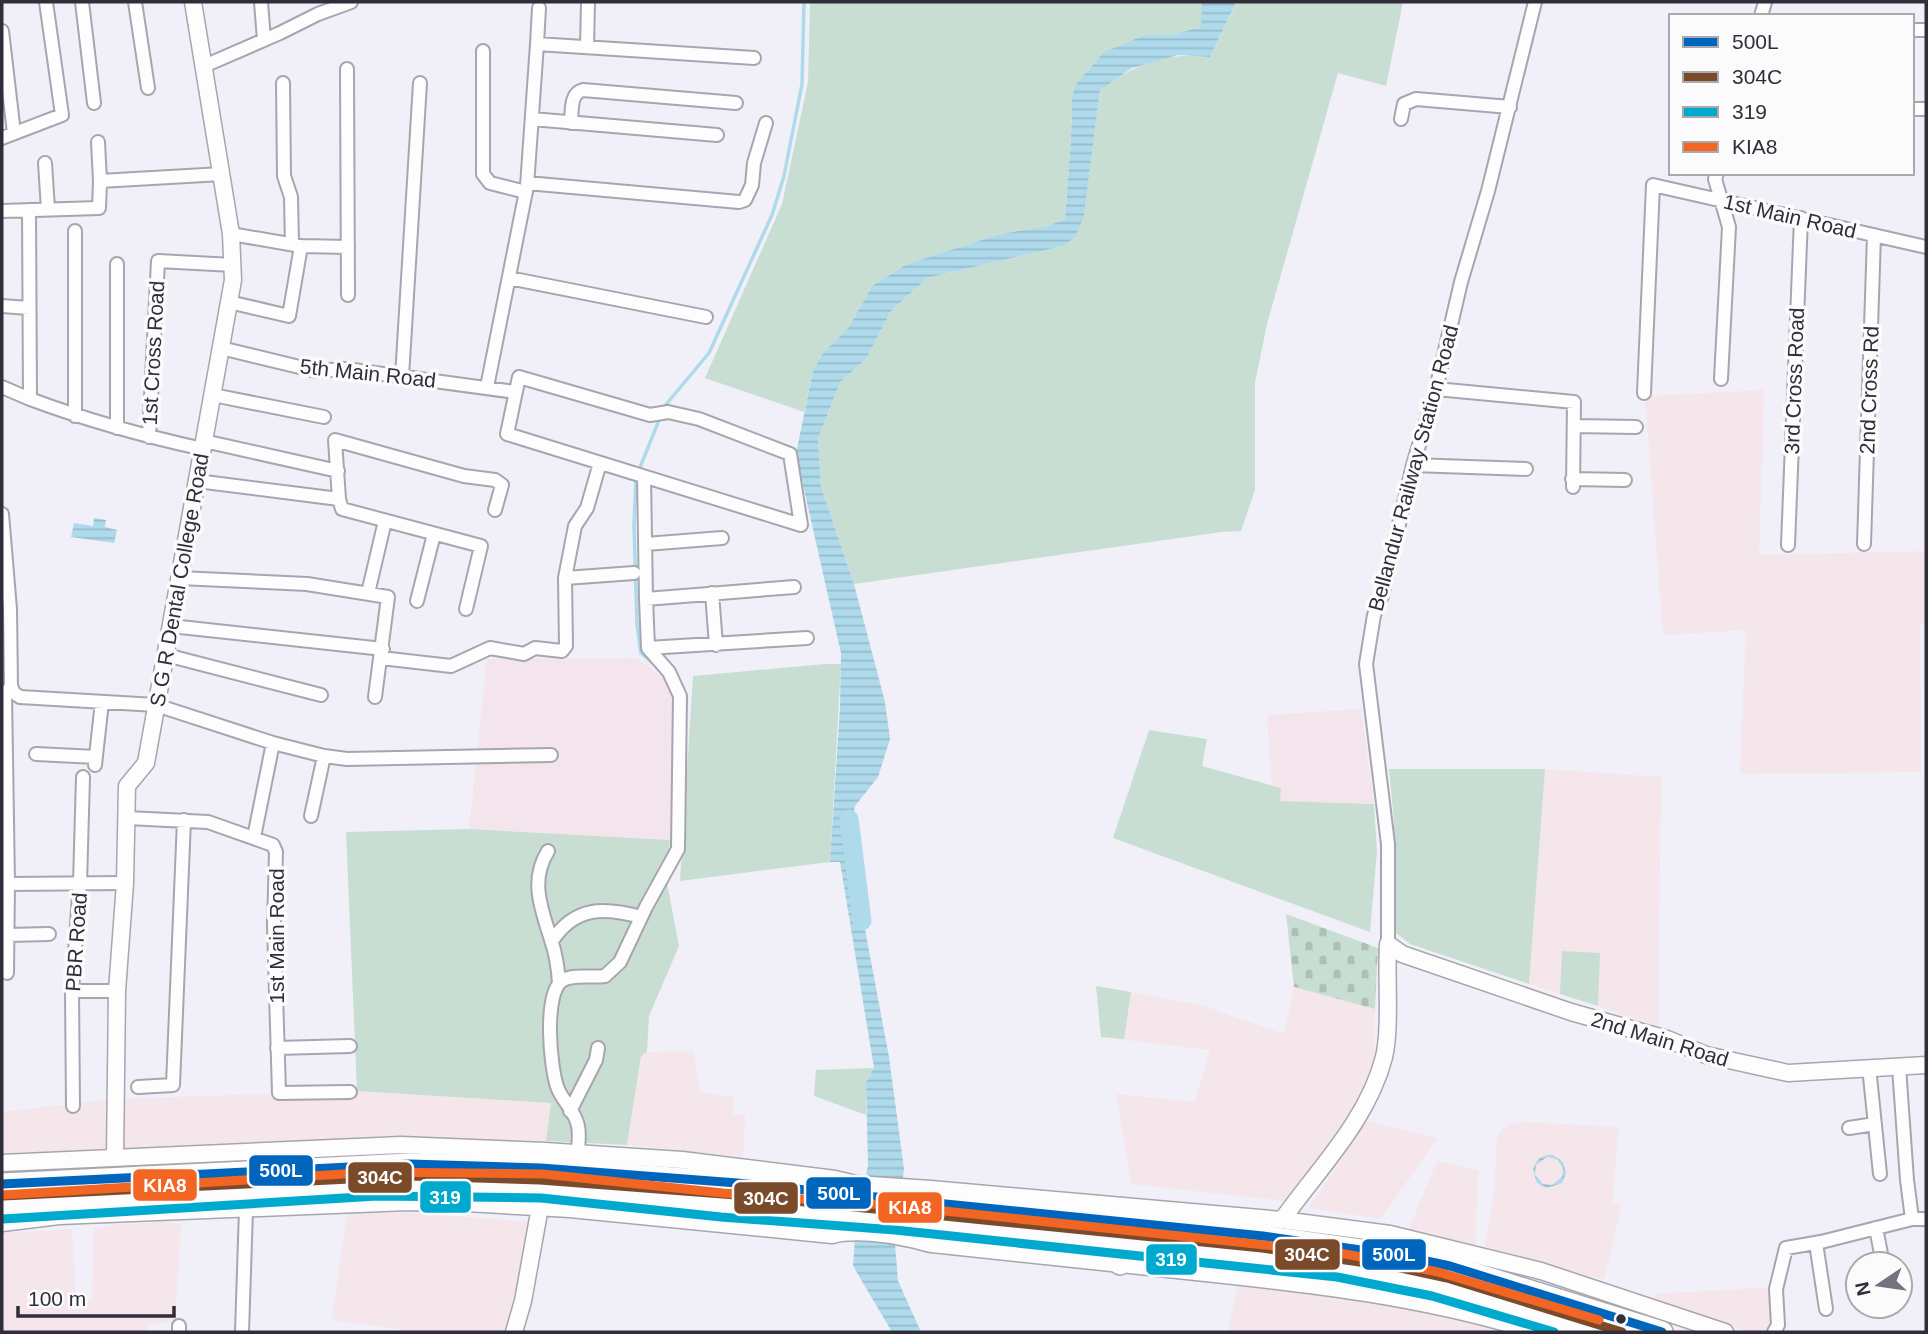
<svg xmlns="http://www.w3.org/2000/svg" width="1928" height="1334" font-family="Arial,sans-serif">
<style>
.commercial{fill:#f4e6ea}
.education{fill:#f4e5ec}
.green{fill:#c9ded3}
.cemetery{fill:url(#cemetery-stones)}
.water{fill:url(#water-rules);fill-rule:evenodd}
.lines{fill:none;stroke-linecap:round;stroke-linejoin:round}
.stream{stroke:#aedaeb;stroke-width:3.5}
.river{stroke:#aedaeb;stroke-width:19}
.minor-casing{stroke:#a7a5af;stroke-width:16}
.tertiary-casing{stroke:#a7a5af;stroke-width:19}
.trunk-casing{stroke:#a7a5af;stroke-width:24}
.minor{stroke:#fdfdfe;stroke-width:12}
.tertiary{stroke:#fdfdfe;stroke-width:16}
.trunk{stroke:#fdfdfe;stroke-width:21}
.rail-casing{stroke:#d8d8da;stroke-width:6}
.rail{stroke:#fbfbfb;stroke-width:3.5;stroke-dasharray:10;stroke-linecap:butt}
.bus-1-casing{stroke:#fbfbfb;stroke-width:14}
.bus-2-casing{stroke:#fbfbfb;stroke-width:14}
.bus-3-casing{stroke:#fbfbfb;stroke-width:14}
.bus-4-casing{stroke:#fbfbfb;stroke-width:14}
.bus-1{stroke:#0065bd;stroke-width:9}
.bus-2{stroke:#7a4b2a;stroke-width:9}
.bus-3{stroke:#00a9ce;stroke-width:9}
.bus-4{stroke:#f26522;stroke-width:9}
.bus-dot{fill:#312e3c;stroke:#fbfbfb;stroke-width:2.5}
.labels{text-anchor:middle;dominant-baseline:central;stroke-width:7;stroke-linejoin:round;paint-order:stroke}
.street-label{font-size:21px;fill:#312e3c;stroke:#fbfbfb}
.line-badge{stroke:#fbfbfb;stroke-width:2.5}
.badge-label{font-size:19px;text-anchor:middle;font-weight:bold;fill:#fff}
</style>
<defs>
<pattern id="cemetery-stones" width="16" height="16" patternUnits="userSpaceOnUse" patternTransform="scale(1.75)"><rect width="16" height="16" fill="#c9ded3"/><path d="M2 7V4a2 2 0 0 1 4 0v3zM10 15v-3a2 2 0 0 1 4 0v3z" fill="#adbfb6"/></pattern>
<pattern id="water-rules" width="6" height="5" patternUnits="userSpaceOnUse" patternTransform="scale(1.75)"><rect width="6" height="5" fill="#aedaeb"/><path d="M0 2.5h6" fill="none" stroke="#96bbca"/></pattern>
</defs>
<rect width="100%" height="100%" fill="#f1f0f8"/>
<!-- commercial -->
<path class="commercial" d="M 1764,390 L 1759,555 L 1926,551 L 1926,624 L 1920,625 L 1921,772 L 1740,774 L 1746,630 L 1663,635 L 1645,396 Z
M 1545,769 L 1661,777 L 1658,1026 L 1529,984 Z
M 1096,986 L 1201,1005 L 1284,1034 L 1294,987 L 1375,1009 L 1374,1065 L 1346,1124 L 1285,1201 L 1131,1184 L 1116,1094 L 1195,1102 L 1210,1050 L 1101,1037 Z
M 694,1051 L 699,1092 L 734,1097 L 732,1114 L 745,1115 L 743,1157 L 627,1145 L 641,1056 L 647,1052 Z
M 357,1091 L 551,1103 L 546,1141 L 385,1136 L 2,1154 L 2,1112 L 115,1099 Z
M 1367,1121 L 1437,1138 L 1381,1219 L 1309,1208 Z
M 1523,1122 L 1619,1127 L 1612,1203 L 1622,1204 L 1604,1279 L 1562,1270 L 1485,1247 L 1494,1192 L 1497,1138 L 1500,1131 L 1508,1125 Z
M 1437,1161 L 1478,1170 L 1475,1248 L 1408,1231 Z
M 347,1212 L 416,1213 L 531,1222 L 517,1302 L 505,1332 L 400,1332 L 400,1329 L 332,1320 Z
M 168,1222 L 181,1225 L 175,1321 L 149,1324 L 148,1332 L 2,1332 L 2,1233 L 72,1229 L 76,1302 L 92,1301 L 94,1227 L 99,1229 L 108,1225 Z
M 1238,1284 L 1390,1304 L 1452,1317 L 1504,1332 L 1228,1332 Z
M 1772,1287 L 1772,1325 L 1768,1332 L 1749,1332 L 1653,1300 L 1655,1294 Z"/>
<!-- education -->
<path class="education" d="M 637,658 L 657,673 L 677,683 L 670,840 L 469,829 L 487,659 Z
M 1361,709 L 1374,804 L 1279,801 L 1281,788 L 1272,785 L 1267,715 Z"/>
<!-- green -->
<path class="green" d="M 810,2 L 1202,2 L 1202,27 L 1171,35 L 1145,35 L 1104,52 L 1076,84 L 1072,97 L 1071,138 L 1065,219 L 1048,226 L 1000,234 L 907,264 L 872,286 L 849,327 L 824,352 L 813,370 L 804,412 L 705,378 L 782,204 L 808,82 Z
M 1234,2 L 1403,2 L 1386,86 L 1338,73 L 1267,324 L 1255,383 L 1255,490 L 1241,531 L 1222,532 L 854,584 L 821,487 L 818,439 L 840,382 L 866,359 L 891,311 L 927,278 L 1063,246 L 1084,216 L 1100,90 C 1140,62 1161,53 1210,57 L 1235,6 Z
M 825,664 L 841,664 L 830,862 L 680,881 L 693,676 Z
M 1149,730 L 1207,739 L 1202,766 L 1281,788 L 1280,801 L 1374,804 L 1377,852 L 1370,932 L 1113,838 Z
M 1389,769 L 1545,769 L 1529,984 L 1410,944 L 1395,932 L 1394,821 Z
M 469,829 L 670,840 L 667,883 L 679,946 L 649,1016 L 647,1052 L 641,1056 L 627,1145 L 546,1141 L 551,1103 L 357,1091 L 346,832 Z
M 1562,951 L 1600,953 L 1598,1006 L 1560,994 Z
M 1096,986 L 1131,992 L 1124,1039 L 1101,1037 Z
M 874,1068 L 866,1082 L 866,1115 L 814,1096 L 816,1070 Z"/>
<!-- cemetery -->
<path class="cemetery" d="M 1286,914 L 1378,948 L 1375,1009 L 1294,987 Z"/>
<!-- water -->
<path class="water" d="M 1202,2 L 1234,2 L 1235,5 L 1210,57 L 1178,55 L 1132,68 L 1100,90 L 1084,216 L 1075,237 L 1063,246 L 927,278 L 891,311 L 866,359 L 840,382 L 818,439 L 821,487 L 854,584 L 885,702 L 890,739 L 878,777 L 855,806 L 851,825 L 855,876 L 889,1057 L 904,1169 L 895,1244 L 898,1281 L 921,1332 L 892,1332 L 853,1266 L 855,1237 L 868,1165 L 866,1082 L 874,1068 L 840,862 L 830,862 L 840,707 L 841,653 L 796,454 L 813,370 L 824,352 L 849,327 L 872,286 L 907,264 L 1000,234 L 1048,226 L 1065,219 L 1071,138 L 1072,97 L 1076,84 L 1104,52 L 1145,35 L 1171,35 L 1201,27 Z
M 94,518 L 106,520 L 105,527 L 117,530 L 114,543 L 71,537 L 74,523 L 93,526 Z
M 1553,1155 L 1563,1162 L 1566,1173 L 1562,1183 L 1547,1188 L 1537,1183 L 1533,1170 C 1536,1159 1542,1154 1553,1155 ZM 1547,1157 L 1557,1159 L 1563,1168 L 1562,1177 L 1552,1185 L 1543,1184 L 1535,1175 L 1536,1165 Z"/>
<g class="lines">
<!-- stream -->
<path class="stream" d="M 663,408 L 709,353 L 772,215 L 784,176 L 802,84 L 804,2
M 639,470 L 661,415
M 636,477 L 634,525 L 637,625 L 641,653 L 655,665"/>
<!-- river -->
<path class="river" d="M 849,819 L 862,921"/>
<defs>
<path id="minor" d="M 82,2 L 94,103
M 135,2 L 148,88
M 261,2 L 264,40
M 1761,16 L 1765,2
M 1912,30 L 1926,30
M 2,31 L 14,133
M 537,44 L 539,8
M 587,47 L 588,2
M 483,51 L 483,174 L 490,183 L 526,192
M 204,66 L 280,33 L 318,14 L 351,2
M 347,69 L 348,295
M 283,83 L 284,176 L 291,197 L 292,244
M 1912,109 L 1926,109
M 532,119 L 717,135
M 1401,119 L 1404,104 L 1416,99 L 1510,107
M 571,123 C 572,111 570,93 583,90 L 736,103
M 2,138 L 62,115 L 46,2
M 98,142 L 100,181
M 45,163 L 48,209
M 1717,173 L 1715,179 L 1729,227 L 1721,379
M 527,183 L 739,202 L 745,200 L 752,185 L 754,163 L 766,123
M 2,211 L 99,208 L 100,181 L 222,174
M 75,231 L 75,416
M 231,234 L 301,246 L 348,247
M 509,278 L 706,317
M 229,302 L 289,316 L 301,246
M 2,306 L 29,308
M 221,348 L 316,371 L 346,369 L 515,392
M 402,377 L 420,83
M 519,377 L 650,415 L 668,412 L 699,419 L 790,454 L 801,525 L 507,434 Z
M 2,387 L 30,399 L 29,210
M 487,387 L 527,186 L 537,44 L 754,58
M 1436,389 L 1574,402 L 1573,487
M 1644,393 L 1653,185 L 1926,247
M 213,395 L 324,417
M 30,399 C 86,420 144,436 203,449
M 1574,426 L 1636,427
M 117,428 L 117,264
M 149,437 L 158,261 L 233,265
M 204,441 L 338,471
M 1413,465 L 1526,469
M 644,477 L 646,599 L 794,587
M 1572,479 L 1625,480
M 197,481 L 339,499
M 2,514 L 10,609 L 11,686 L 14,693 L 20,697 L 156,705 L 273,743 L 324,756 L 347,759 L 551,755
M 646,544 L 722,538
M 1864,544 L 1874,235
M 1788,545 L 1801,218
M 179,578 L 307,584 L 388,597 L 375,697
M 565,578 L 575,526 L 587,508 L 600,463
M 368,593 L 385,521
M 712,593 L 716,645
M 646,599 L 648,648 L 807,638
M 417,601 L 434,534
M 466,609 L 481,546 L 342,509 L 339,499 L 335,440 L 464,476 L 495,480 L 502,485 L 495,510
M 171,626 L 383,649
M 166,655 L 321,695
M 381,658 L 451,666 L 490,648 L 524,654 L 535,648 L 562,651 L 566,646 L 565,578 L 634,573
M 36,754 L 96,757
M 95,765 L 102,702
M 311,816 L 324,756
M 127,818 L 208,822 L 273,845 L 276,852 L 274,925 L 279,1093 L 350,1092
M 254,837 L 273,743
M 548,851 C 529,881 542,910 551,940 C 556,954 558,968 559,983
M 8,884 L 125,883
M 8,935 L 49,934
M 552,941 C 575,906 604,907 641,917
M 1388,944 L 1388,844 L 1366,664 L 1374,615 L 1382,596 L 1413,465 L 1436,389 L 1461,282 L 1488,191 L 1535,2
M 7,973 L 8,884 L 5,694 L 11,686
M 72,991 L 117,991
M 277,1048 L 350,1046
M 1869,1067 L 1880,1174
M 1899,1067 L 1907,1180 L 1912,1219
M 138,1087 L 173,1085 L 184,820
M 73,1106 L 72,991 L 80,883 L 83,777
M 570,1111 L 596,1060 L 598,1048
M 1849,1128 L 1875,1124
M 578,1153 C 578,1144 580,1135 578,1126 C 576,1113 563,1101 558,1089 C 550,1070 543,991 563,980 C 574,974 593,978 605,976 L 620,962 L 646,907 L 678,849 L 680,696 L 669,672 L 648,648
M 1876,1228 L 1883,1264
M 1816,1243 L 1826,1309
M 179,1326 L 179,1332
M 242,1332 L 246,1209
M 1774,1332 L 1778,1325 L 1776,1289 L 1786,1248 L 1821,1242 L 1912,1219 L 1926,1219"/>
<path id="tertiary" d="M 1388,944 L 1402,954 L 1571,1012 L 1667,1039 L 1706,1055 L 1788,1073 L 1926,1065
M 115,1157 L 117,991 L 125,883 L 127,786 L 146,763 L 233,280 L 231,234 L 193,2
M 2,1163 L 401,1145 L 545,1151 L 682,1160 L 835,1179 L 856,1184 L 931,1189 L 1282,1220 L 1390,1234 L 1541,1271 L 1725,1332
M 1282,1220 C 1319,1168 1368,1120 1384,1057 C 1391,1027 1386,977 1388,944
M 2,1223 L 59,1216 L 408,1202 L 466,1203 L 570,1209 L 832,1235 C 853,1229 890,1234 911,1239 C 918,1240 925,1243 932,1244 C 1020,1253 1108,1263 1196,1272 C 1311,1284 1426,1297 1536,1332
M 514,1332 L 523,1301 L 540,1207"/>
<path id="trunk" d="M 2,1184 L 410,1164 L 541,1168 L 737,1183 L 1263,1236 L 1403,1256 L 1450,1266 L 1662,1332
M 2,1207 L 377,1184 L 542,1186 L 722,1205 L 896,1218 L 1339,1265 L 1435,1284 L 1596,1332
M 1120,1264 L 1121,1242"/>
</defs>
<!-- minor casing -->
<use href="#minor" class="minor-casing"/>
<!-- tertiary casing -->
<use href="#tertiary" class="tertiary-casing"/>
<!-- trunk casing -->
<use href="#trunk" class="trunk-casing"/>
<!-- minor -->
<use href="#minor" class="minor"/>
<!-- tertiary -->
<use href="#tertiary" class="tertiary"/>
<!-- trunk -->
<use href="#trunk" class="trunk"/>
<defs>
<path id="rail" d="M 2,1190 L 464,1169 L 1446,1261 L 1656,1332"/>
</defs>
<!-- rail casing -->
<use href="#rail" class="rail-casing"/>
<!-- rail -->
<use href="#rail" class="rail"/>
<defs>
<path id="bus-1" d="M 2,1184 L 410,1164 L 541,1168 L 737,1183 L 1263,1236 L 1403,1256 L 1450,1266 L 1662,1332"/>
<path id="bus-2" d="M 3,1196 L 410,1176 L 540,1180 L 736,1195 L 1262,1248 L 1401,1268 L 1447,1278 L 1622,1332"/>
<path id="bus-3" d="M 3,1219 L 377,1196 L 541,1198 L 721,1217 L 895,1230 L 1337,1277 L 1432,1296 L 1554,1332"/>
<path id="bus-4" d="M 2,1195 L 376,1172 L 543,1174 L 723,1193 L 897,1206 L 1340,1253 L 1438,1272 L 1599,1320"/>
</defs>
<!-- bus-1 casing -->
<use href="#bus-1" class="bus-1-casing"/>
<!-- bus-2 casing -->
<use href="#bus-2" class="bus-2-casing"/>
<!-- bus-3 casing -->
<use href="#bus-3" class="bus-3-casing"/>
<!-- bus-4 casing -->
<use href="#bus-4" class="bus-4-casing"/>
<!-- bus-1 -->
<use href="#bus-1" class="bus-1"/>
<!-- bus-2 -->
<use href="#bus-2" class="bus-2"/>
<!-- bus-3 -->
<use href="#bus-3" class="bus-3"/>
<!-- bus-4 -->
<use href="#bus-4" class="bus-4"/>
</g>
<!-- markers -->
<circle class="bus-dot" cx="1621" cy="1319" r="6"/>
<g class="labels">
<!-- street labels -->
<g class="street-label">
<text transform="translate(1790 216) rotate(13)">1st Main Road</text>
<text transform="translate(153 353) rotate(-87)">1st Cross Road</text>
<text transform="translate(368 373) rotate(6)">5th Main Road</text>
<text transform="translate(1794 381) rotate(-88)">3rd Cross Road</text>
<text transform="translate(1869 390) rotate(-88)">2nd Cross Rd</text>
<text transform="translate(1413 468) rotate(-75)">Bellandur Railway Station Road</text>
<text transform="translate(179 580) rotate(-80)">S G R Dental College Road</text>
<text transform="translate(276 936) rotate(-90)">1st Main Road</text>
<text transform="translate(76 942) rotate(-86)">PBR Road</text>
<text transform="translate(1660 1039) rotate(17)">2nd Main Road</text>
</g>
</g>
<g class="line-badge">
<rect x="248" y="1154" width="66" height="33" rx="7" fill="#0065bd"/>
<rect x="347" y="1161" width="66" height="33" rx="7" fill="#7a4b2a"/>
<rect x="132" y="1168" width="66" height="34" rx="7" fill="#f26522"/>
<rect x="805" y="1176" width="67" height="34" rx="7" fill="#0065bd"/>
<rect x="419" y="1180" width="53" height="34" rx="7" fill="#00a9ce"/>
<rect x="733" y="1181" width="66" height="34" rx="7" fill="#7a4b2a"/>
<rect x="877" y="1191" width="66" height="33" rx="7" fill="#f26522"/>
<rect x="1274" y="1238" width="67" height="33" rx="7" fill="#7a4b2a"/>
<rect x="1361" y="1238" width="66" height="33" rx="7" fill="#0065bd"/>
<rect x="1145" y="1243" width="53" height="33" rx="7" fill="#00a9ce"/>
</g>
<g class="badge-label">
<text x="281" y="1177">500L</text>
<text x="380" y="1184">304C</text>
<text x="165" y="1192">KIA8</text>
<text x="839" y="1200">500L</text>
<text x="445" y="1204">319</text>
<text x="766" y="1205">304C</text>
<text x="910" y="1214">KIA8</text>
<text x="1307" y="1261">304C</text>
<text x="1394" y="1261">500L</text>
<text x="1171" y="1266">319</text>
</g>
<!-- border -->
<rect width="1928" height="1334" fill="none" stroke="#312e3c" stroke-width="7"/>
<!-- legend -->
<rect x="1669" y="14" width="245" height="161" fill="#fbfbfb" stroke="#aaa9af" stroke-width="2"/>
<rect x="1683" y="37" width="35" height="10" fill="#0065bd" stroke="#aaa9af" stroke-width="2"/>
<text x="1732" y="49" font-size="21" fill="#312e3c">500L</text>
<rect x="1683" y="72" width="35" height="10" fill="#7a4b2a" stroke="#aaa9af" stroke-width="2"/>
<text x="1732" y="84" font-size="21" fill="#312e3c">304C</text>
<rect x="1683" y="107" width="35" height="10" fill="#00a9ce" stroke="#aaa9af" stroke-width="2"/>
<text x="1732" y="119" font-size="21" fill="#312e3c">319</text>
<rect x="1683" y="142" width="35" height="10" fill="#f26522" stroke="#aaa9af" stroke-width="2"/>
<text x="1732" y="154" font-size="21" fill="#312e3c">KIA8</text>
<!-- north arrow -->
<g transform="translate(1879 1285) rotate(257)"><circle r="33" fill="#fbfbfb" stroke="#aaa9af" stroke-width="2"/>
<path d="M0-5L12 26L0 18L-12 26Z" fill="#74727e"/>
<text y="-10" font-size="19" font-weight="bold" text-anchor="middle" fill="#312e3c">N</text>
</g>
<!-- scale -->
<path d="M18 1306v10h156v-10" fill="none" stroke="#312e3c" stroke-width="3.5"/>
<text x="28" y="1306" font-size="21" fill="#312e3c" stroke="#fbfbfb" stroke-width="5" paint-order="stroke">100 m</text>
</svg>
